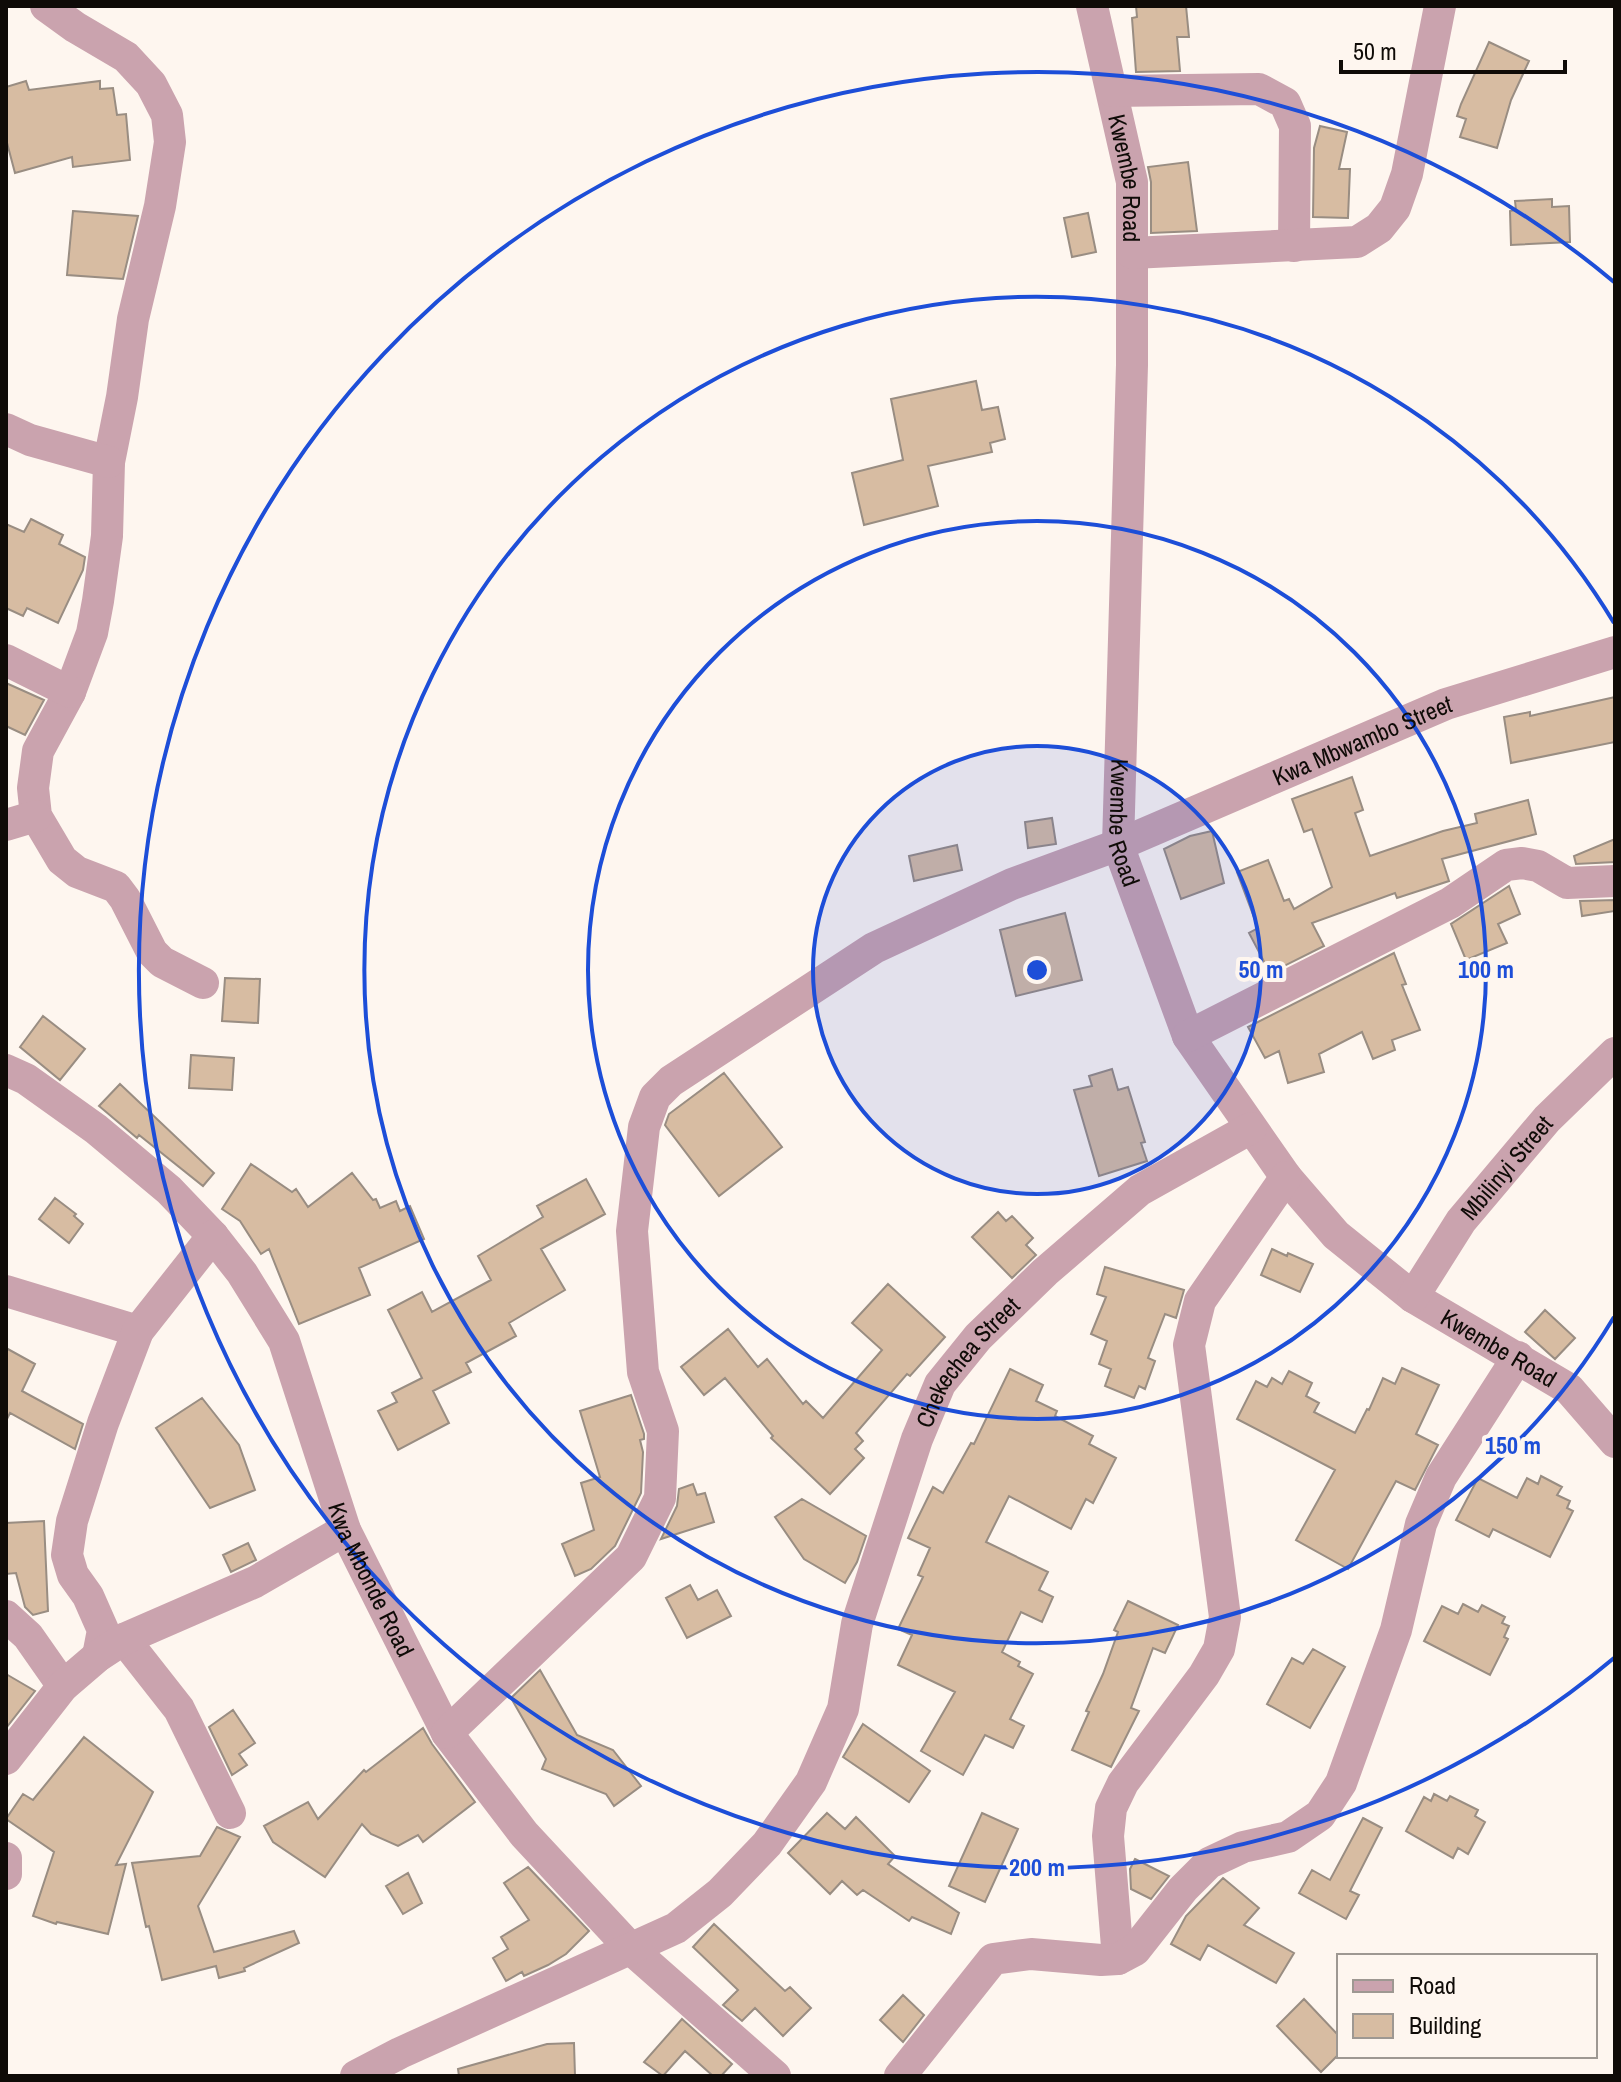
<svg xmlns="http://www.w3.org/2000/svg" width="1621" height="2082" font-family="'Archivo Narrow',sans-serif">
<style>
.building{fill:#d7bca2;stroke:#998d82;stroke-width:2}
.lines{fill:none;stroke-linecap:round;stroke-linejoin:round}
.minor{stroke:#caa3ae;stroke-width:32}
.ring{fill:none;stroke:#1d4ed8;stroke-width:4}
.labels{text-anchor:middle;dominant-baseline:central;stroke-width:8;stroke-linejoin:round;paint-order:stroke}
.street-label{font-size:24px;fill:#0f0b07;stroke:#fef6ef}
.centre{fill:#1d4ed8;stroke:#fef6ef;stroke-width:4}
.ring-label{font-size:24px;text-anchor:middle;font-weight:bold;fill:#1d4ed8;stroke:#fef6ef;stroke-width:8;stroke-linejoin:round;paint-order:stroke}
</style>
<rect width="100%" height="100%" fill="#fef6ef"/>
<!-- building -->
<path class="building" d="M 1136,6 L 1186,6 L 1189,37 L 1177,37 L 1180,71 L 1136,72 L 1132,18 L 1137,17 Z
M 1489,42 L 1529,61 L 1511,100 L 1497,148 L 1460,137 L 1466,119 L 1457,116 L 1461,104 Z
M 26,81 L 29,90 L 100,81 L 100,89 L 113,88 L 117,115 L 126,114 L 130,160 L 73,167 L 72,157 L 15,173 L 6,139 L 6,87 Z
M 1320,126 L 1347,132 L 1339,169 L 1350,169 L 1348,218 L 1313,217 L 1314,148 Z
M 1188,162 L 1197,231 L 1151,233 L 1151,182 L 1148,167 Z
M 1552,199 L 1552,207 L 1569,206 L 1570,242 L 1511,245 L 1510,211 L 1516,210 L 1515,201 Z
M 73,211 L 138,216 L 123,279 L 67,275 Z
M 1088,213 L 1096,252 L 1072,257 L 1064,218 Z
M 976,381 L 982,410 L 998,407 L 1005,439 L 990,443 L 992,452 L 928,466 L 938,506 L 864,525 L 852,473 L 903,460 L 891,399 Z
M 31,519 L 63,535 L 59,544 L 85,557 L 83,570 L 58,623 L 27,608 L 23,616 L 6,608 L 6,524 L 24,532 Z
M 6,683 L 44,700 L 25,735 L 6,726 Z
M 1615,697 L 1615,742 L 1511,763 L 1504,717 L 1530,712 L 1530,716 Z
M 1352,777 L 1363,810 L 1355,813 L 1370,856 L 1443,831 L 1477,823 L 1475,814 L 1528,800 L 1536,834 L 1442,859 L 1449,881 L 1397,898 L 1395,893 L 1312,923 L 1324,946 L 1270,973 L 1249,933 L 1258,928 L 1237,872 L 1268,860 L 1284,901 L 1289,899 L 1294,909 L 1332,887 L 1312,829 L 1304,832 L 1292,799 Z
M 1052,818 L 1056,844 L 1028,848 L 1025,822 Z
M 1212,831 L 1224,883 L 1181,899 L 1164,849 L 1190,836 Z
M 1615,839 L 1615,862 L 1576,864 L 1574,856 Z
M 957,845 L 962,870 L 914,881 L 909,856 Z
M 1509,886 L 1520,914 L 1498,924 L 1507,943 L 1466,960 L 1451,924 Z
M 1615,900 L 1615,911 L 1582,916 L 1580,901 Z
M 1065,913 L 1082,980 L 1016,996 L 1000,930 Z
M 1394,953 L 1406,984 L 1402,985 L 1420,1030 L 1392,1040 L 1395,1050 L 1373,1059 L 1362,1032 L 1319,1054 L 1324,1072 L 1288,1083 L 1279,1051 L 1265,1058 L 1248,1027 Z
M 225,978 L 260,979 L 258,1023 L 222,1021 Z
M 43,1016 L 85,1049 L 60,1080 L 20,1047 Z
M 191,1055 L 234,1058 L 232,1090 L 189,1088 Z
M 1112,1069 L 1118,1090 L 1128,1087 L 1145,1142 L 1141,1143 L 1147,1161 L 1099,1176 L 1074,1090 L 1092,1086 L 1089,1076 Z
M 724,1073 L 782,1147 L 719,1196 L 665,1125 L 669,1114 Z
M 120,1084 L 214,1173 L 203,1186 L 139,1135 L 137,1138 L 99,1106 Z
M 251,1164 L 292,1192 L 296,1189 L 308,1207 L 352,1173 L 373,1200 L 376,1199 L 380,1208 L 396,1201 L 400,1211 L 410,1206 L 424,1239 L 359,1268 L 370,1295 L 299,1324 L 269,1249 L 261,1254 L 240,1221 L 222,1209 Z
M 586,1179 L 605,1214 L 541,1249 L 565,1290 L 509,1323 L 516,1336 L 466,1363 L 471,1372 L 433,1391 L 449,1423 L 398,1450 L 378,1411 L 397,1402 L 392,1393 L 422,1378 L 388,1310 L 422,1292 L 432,1312 L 491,1280 L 478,1256 L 543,1217 L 537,1206 Z
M 55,1198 L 76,1214 L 74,1216 L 83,1224 L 69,1243 L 39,1219 Z
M 998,1212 L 1006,1221 L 1012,1216 L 1033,1238 L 1026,1245 L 1036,1255 L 1012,1278 L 972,1237 Z
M 1272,1249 L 1287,1256 L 1288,1253 L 1313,1264 L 1300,1292 L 1261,1275 Z
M 1105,1267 L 1184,1290 L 1176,1318 L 1165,1314 L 1148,1358 L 1155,1361 L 1145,1389 L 1139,1386 L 1134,1398 L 1105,1386 L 1111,1369 L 1099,1364 L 1107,1341 L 1091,1334 L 1106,1297 L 1097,1294 Z
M 888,1284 L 945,1337 L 910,1376 L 907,1374 L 856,1433 L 863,1441 L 855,1449 L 864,1458 L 830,1494 L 771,1438 L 773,1436 L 725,1378 L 704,1395 L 681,1367 L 728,1329 L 758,1367 L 767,1359 L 803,1404 L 806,1401 L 823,1418 L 882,1350 L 852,1323 Z
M 1545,1310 L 1575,1338 L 1555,1359 L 1525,1332 Z
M 6,1348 L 35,1364 L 22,1391 L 83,1424 L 75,1449 L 10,1413 L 6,1421 Z
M 1402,1368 L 1439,1385 L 1416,1434 L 1438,1445 L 1415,1490 L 1396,1481 L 1348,1569 L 1296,1540 L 1335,1470 L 1237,1419 L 1256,1381 L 1267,1387 L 1272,1378 L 1282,1384 L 1289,1371 L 1312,1383 L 1306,1396 L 1319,1403 L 1314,1412 L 1355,1433 L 1367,1409 L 1369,1410 L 1383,1378 L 1395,1384 Z
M 1010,1369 L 1043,1385 L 1036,1401 L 1057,1411 L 1055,1416 L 1093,1436 L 1089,1444 L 1116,1458 L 1093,1503 L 1086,1499 L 1071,1529 L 1009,1496 L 986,1542 L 1048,1572 L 1039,1590 L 1053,1597 L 1042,1622 L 1021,1612 L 1002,1652 L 1020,1662 L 1018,1666 L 1033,1674 L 1010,1719 L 1024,1726 L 1013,1748 L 985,1735 L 963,1775 L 921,1751 L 955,1692 L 898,1665 L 912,1635 L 898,1629 L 923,1577 L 918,1575 L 930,1548 L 908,1538 L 933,1487 L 943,1493 L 971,1443 L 974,1444 Z
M 631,1395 L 644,1434 L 644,1439 L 640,1440 L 643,1452 L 641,1493 L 615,1546 L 591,1569 L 575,1576 L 562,1544 L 594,1530 L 581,1483 L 600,1477 L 580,1411 Z
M 202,1398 L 239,1445 L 255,1490 L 210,1508 L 156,1428 Z
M 1541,1476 L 1562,1487 L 1557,1495 L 1570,1501 L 1567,1508 L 1573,1511 L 1550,1557 L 1493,1529 L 1489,1537 L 1456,1520 L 1478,1478 L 1517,1498 L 1527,1478 L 1538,1484 Z
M 693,1484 L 697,1495 L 705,1493 L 714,1522 L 661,1539 L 677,1506 L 679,1489 Z
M 802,1499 L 866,1536 L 857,1562 L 845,1583 L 804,1559 L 775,1517 Z
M 44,1521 L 48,1611 L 33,1615 L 25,1607 L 16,1573 L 6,1574 L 6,1523 Z
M 248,1543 L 256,1560 L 231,1572 L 223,1555 Z
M 690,1585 L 698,1600 L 717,1590 L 731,1616 L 687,1638 L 666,1598 Z
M 1128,1601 L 1178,1625 L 1165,1653 L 1153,1648 L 1131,1708 L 1139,1711 L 1111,1767 L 1072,1750 L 1089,1712 L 1086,1711 L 1103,1674 L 1118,1632 L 1114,1630 Z
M 1463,1604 L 1478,1612 L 1482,1605 L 1505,1617 L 1502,1623 L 1509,1626 L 1504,1637 L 1508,1639 L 1490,1675 L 1424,1641 L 1442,1606 L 1458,1614 Z
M 1313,1649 L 1345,1667 L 1310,1728 L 1267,1704 L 1292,1658 L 1303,1664 Z
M 540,1670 L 577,1735 L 613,1750 L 641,1786 L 614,1806 L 606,1794 L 542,1769 L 546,1759 L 511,1698 Z
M 6,1674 L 35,1691 L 6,1728 Z
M 233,1710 L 255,1743 L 239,1754 L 247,1765 L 232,1775 L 209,1727 Z
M 863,1724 L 930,1771 L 909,1802 L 843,1757 Z
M 423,1728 L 432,1744 L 475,1802 L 423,1842 L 418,1835 L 398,1846 L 371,1834 L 362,1824 L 325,1877 L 273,1842 L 264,1826 L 308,1802 L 318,1819 L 364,1770 L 366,1772 Z
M 84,1737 L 153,1792 L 116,1865 L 126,1864 L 108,1934 L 57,1922 L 56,1924 L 33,1916 L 54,1852 L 6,1819 L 23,1794 L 33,1800 Z
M 1434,1794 L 1447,1801 L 1450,1796 L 1478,1810 L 1475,1816 L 1485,1822 L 1468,1854 L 1458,1848 L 1453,1858 L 1406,1831 L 1424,1797 L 1431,1801 Z
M 827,1813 L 845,1829 L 856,1817 L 895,1856 L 888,1864 L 959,1913 L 951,1934 L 912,1917 L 909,1921 L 863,1890 L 857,1895 L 842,1881 L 830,1894 L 788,1853 Z
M 982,1813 L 1018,1829 L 985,1902 L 949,1886 Z
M 1363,1818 L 1382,1828 L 1350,1891 L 1359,1895 L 1346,1919 L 1299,1893 L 1312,1870 L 1330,1880 Z
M 217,1827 L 240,1837 L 198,1906 L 214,1952 L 294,1931 L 299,1943 L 244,1968 L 245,1971 L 219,1978 L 216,1966 L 162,1980 L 149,1926 L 146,1927 L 132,1863 L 200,1856 Z
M 1135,1859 L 1169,1876 L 1151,1899 L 1131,1889 L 1130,1869 Z
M 528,1867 L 589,1931 L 566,1954 L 548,1965 L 524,1976 L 522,1972 L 506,1981 L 493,1958 L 508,1949 L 501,1937 L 529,1920 L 504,1883 Z
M 408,1873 L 422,1903 L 403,1914 L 386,1886 Z
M 1223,1878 L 1259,1908 L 1244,1925 L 1294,1953 L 1276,1983 L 1208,1945 L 1200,1960 L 1171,1944 L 1186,1916 Z
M 714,1924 L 785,1991 L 790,1987 L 811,2008 L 783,2036 L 755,2008 L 742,2021 L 723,2005 L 738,1990 L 693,1947 Z
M 903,1995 L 924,2015 L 903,2042 L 880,2020 Z
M 1304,1999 L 1339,2036 L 1339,2054 L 1321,2072 L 1277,2026 Z
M 682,2019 L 732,2064 L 721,2076 L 713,2076 L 685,2051 L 663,2076 L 644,2062 Z
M 574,2043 L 575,2076 L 459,2076 L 458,2069 L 547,2044 Z"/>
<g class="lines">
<!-- minor -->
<g class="minor">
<path d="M 46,6 L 75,27 L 126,57 L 151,84 L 167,115 L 170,142 L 160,206 L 133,319 L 122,397 L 109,462 L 107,536 L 98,601 L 92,633 L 70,692 L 38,751 L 33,788 L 36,816 L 62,860 L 77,872 L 116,887 L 125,899 L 152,952 L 162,962 L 203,983"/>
<path id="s1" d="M 1092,6 L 1132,182 L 1132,365 L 1118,845 L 1188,1036 L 1286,1177 L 1336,1235 L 1413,1297 L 1569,1389 L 1615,1442"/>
<path d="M 1112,91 L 1259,89 L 1285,103 L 1295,126 L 1294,246"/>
<path d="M 1132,253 L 1357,242 L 1379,228 L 1395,208 L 1407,174 L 1440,6"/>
<path d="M 6,429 L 30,440 L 109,462"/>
<path d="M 6,660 L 70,692"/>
<path d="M 6,825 L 36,816"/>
<path d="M 1188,1036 L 1450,903 L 1506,865 L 1522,863 L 1538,866 L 1567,883 L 1615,881"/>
<path id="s2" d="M 6,1070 L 26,1079 L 96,1129 L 169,1190 L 213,1236 L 242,1273 L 284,1341 L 345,1530 L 447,1733 L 524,1834 L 632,1950 L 775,2076"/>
<path d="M 6,1291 L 138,1331"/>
<path id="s3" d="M 1413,1297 L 1461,1221 L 1547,1119 L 1615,1053"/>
<path d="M 6,1616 L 28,1636 L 63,1686"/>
<path d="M 124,1639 L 179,1709 L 230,1813"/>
<path d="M 98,1656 L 103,1630 L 88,1596 L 73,1575 L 67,1555 L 72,1521 L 103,1423 L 138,1331 L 213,1236"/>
<path id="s4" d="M 447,1733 L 631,1557 L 660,1498 L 663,1431 L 643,1372 L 632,1231 L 644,1127 L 655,1097 L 671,1081 L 874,948 L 1012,884 L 1118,845 L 1446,704 L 1615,652"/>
<path d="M 6,1759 L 63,1686 L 98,1656 L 124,1639 L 255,1582 L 345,1530"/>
<path d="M 6,1858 L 6,1874"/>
<path d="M 1118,1959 L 1108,1836 L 1111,1808 L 1123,1783 L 1204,1675 L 1219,1649 L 1225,1617 L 1189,1345 L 1200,1301 L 1286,1177"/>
<path id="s5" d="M 356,2076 L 400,2053 L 676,1928 L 720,1893 L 767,1844 L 811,1782 L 843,1709 L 857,1624 L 917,1439 L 940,1384 L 978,1337 L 1045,1272 L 1140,1190 L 1251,1128"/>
<path d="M 900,2076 L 993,1959 L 1031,1954 L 1101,1960 L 1118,1959 L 1135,1950 L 1183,1889 L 1209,1863 L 1243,1847 L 1288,1837 L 1320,1815 L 1341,1783 L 1396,1630 L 1421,1524 L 1441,1477 L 1518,1357"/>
</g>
</g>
<!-- distance rings -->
<circle cx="1037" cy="970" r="224" fill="#1d4ed8" fill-opacity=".12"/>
<g class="ring">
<circle cx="1037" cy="970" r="224"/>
<circle cx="1037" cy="970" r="449"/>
<path d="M1614 1317A673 673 0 1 1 1614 623"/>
<path d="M1614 1658A898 898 0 1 1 1614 282"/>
</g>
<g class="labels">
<!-- street labels -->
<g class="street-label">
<text stroke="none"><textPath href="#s1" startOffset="176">Kwembe Road</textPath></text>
<text stroke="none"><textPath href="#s4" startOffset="1524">Kwa Mbwambo Street</textPath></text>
<text stroke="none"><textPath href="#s1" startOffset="822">Kwembe Road</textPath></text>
<text stroke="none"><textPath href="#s3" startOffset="160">Mbilinyi Street</textPath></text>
<text stroke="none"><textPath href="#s1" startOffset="1494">Kwembe Road</textPath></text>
<text stroke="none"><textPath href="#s5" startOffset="1006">Chekechea Street</textPath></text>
<text stroke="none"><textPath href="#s2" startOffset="648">Kwa Mbonde Road</textPath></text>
</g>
</g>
<circle cx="1037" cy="970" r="12" class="centre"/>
<g class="ring-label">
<text x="1261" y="978">50 m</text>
<text x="1486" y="978">100 m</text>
<text x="1513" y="1454">150 m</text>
<text x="1037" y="1876">200 m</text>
</g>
<!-- border -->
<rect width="1621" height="2082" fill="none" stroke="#0f0b07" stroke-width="16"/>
<!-- legend -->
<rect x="1337" y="1954" width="260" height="104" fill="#fef6ef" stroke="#9e9892" stroke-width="2"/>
<rect x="1353" y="1980" width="40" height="12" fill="#caa3ae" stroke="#9e9892" stroke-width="2"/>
<text x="1409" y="1994" font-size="24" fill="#0f0b07">Road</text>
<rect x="1353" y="2014" width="40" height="24" fill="#d7bca2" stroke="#9e9892" stroke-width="2"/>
<text x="1409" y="2034" font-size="24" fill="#0f0b07">Building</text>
<!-- scale -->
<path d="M1341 60v12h224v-12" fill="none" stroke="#0f0b07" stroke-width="4"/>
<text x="1353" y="60" font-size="24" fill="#0f0b07" stroke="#fef6ef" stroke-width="6" paint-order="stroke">50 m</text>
</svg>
